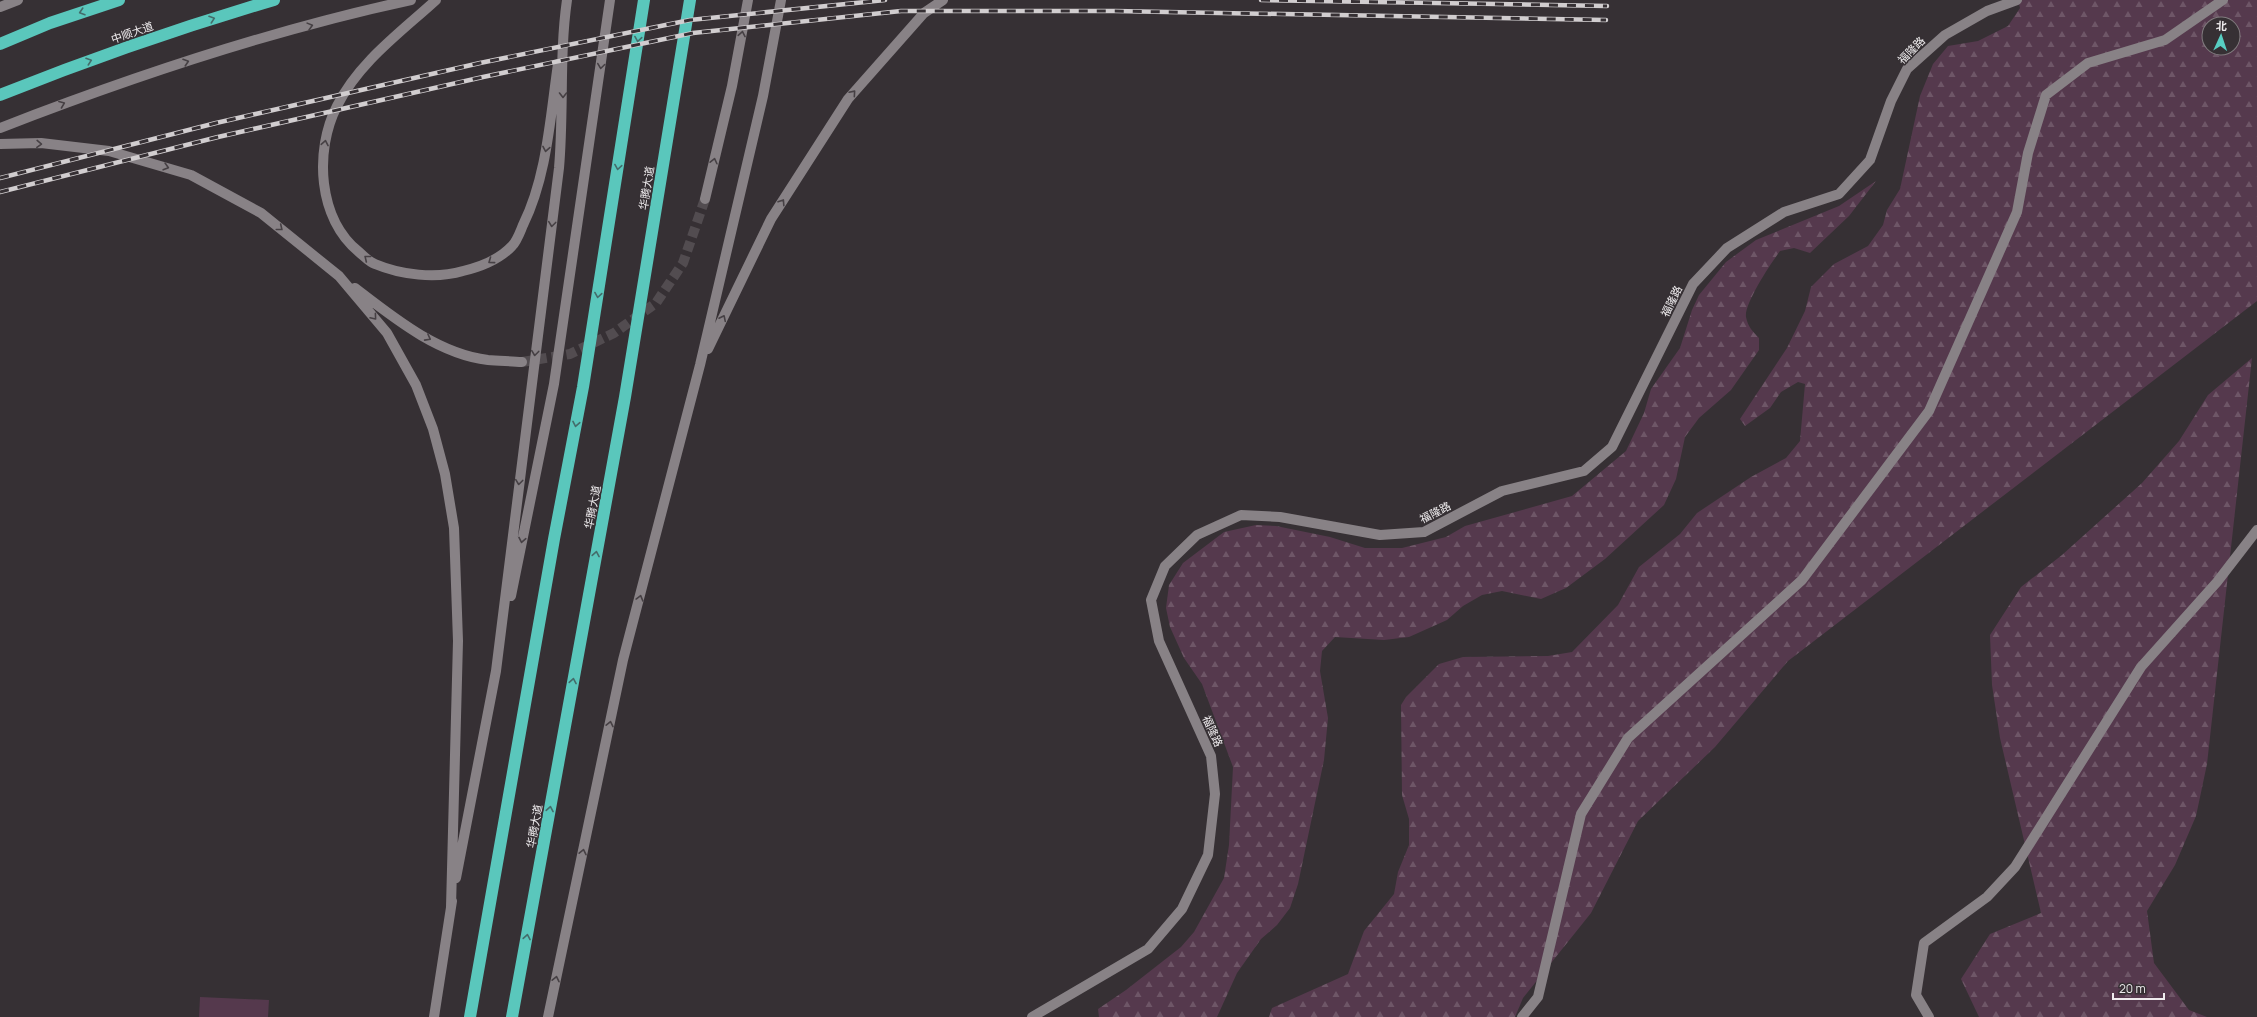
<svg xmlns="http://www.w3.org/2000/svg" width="2257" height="1017" font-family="Manrope,'Noto Sans SC',sans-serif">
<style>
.forest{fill:url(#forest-firs);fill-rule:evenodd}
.green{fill:#55394d}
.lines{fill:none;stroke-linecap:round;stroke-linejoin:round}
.secondary-tunnel{stroke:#524c50;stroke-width:10;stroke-dasharray:10 5;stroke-linecap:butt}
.street{stroke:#888286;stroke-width:10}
.secondary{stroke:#888286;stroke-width:10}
.highway{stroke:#5ac7bc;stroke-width:12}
.rail-casing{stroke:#d1cdcf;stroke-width:4.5}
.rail{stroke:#363034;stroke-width:3;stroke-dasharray:9;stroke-linecap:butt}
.oneway{stroke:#446c6a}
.oneway2{stroke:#464044}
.labels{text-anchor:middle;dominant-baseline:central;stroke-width:3;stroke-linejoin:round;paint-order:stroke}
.street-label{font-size:11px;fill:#efecee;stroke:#363034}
</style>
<defs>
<pattern id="forest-firs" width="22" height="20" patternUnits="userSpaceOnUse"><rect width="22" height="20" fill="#55394d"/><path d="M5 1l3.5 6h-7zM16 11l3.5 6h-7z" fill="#6e5667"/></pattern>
</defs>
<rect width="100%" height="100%" fill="#363034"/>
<!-- forest -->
<path class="forest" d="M 2018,0 L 2257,0 L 2257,301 L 1788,661 L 1715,747 L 1638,821 L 1591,913 L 1523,998 L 1515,1017 L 1269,1017 L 1272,1008 L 1348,974 L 1364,931 L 1394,894 L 1398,872 L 1409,845 L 1409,819 L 1402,795 L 1401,705 L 1406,697 L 1439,664 L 1463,657 L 1548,656 L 1572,652 L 1618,605 L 1639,567 L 1680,534 L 1697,513 L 1751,477 L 1786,458 L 1800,441 L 1805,384 L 1798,382 L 1781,392 L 1770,408 L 1745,426 L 1740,419 L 1787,348 L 1805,311 L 1811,287 L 1834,264 L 1868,246 L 1883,225 L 1887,210 L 1900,189 L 1920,96 L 1933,64 L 1948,46 L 1978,41 L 2008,26 L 2020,8 ZM 2209,24 L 2233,24 L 2233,48 L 2209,48 Z
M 1876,181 L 1849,216 L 1810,253 L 1794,248 L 1780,251 C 1771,263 1744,304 1746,317 C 1748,327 1753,332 1759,338 L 1759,350 L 1731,390 L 1699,418 L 1685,437 L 1676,479 L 1664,505 L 1605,559 L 1566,588 L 1541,599 L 1502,591 L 1482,595 L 1463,606 L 1447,620 L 1409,637 L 1384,640 L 1335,637 L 1322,651 L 1320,671 L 1328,718 L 1324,760 L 1298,884 L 1290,908 L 1277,925 L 1261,939 L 1237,973 L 1217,1017 L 1099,1017 L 1098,1009 L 1126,990 L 1181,947 L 1194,932 L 1224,878 L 1229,845 L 1233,767 L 1202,684 L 1184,658 L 1170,627 L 1166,608 L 1169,585 L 1183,563 L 1224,532 L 1256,525 L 1276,526 L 1330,537 L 1365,548 L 1402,548 L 1446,537 L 1465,526 L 1572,496 L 1626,451 L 1644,413 L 1651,389 L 1680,348 L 1692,310 L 1699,295 L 1726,262 L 1756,240 L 1839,206 Z
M 2252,358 L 2207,764 L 2196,816 L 2175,865 L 2147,911 L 2154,963 L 2189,1010 L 2207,1017 L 1979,1017 L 1961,979 L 1990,934 L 2041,913 L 2000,738 L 1992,685 L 1990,635 L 2021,587 L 2062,555 L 2142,483 L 2179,441 L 2208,395 Z"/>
<!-- green -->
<path class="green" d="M 200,997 L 269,1000 L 268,1017 L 199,1017 Z"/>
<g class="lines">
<!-- secondary-tunnel -->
<path class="secondary-tunnel" d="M 522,362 L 570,354 L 614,333 L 656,303 L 683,263 L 705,199"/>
<!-- street -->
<path class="street" d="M 1929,1017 L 1916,995 L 1924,943 L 1987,897 L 2015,867 L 2141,667 L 2217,582 L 2257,530"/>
<!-- secondary -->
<path class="secondary" d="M 436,0 C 401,32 359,62 337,106 C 314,151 318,219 359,252 C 364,256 369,262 375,264 C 401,275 436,279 463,271 C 480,267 499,260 512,246 C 517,241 520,232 523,225 C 547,176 550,119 558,64
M 0,7 L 18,0
M 0,128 C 134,76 271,30 411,0
M 0,144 L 41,143 L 109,151 L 191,175 L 261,213 L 339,276 L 387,333 L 416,385 L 433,429 L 445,474 L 454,528 L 458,641 L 451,907
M 705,199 L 732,86 L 748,0
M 355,288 C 394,318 438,354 488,360 C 499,361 511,361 522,362
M 708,349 L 771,219 L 848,99 L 924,13 L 943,0
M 511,596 L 554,384 L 610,0
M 456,878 L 496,671 L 559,168 C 564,112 559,55 567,0
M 434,1017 L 452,901
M 548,1017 L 623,660 L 700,365 L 763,96 L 781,0
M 1032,1017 L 1148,949 L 1182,909 L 1208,855 L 1215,794 L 1211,756 L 1159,641 L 1151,600 L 1165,566 L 1197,535 L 1241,515 L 1280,517 L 1380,535 L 1424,532 L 1502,491 L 1584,471 L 1612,447 L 1693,284 L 1727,248 L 1784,212 L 1839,194 L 1870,160 L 1891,101 L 1907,69 L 1945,35 L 1987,11 L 2017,0
M 1522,1017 L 1538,997 L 1581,814 L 1628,738 L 1802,580 L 1929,411 L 2017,212 L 2028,153 L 2046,95 L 2088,63 L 2165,40 L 2223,0"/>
<!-- highway -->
<path class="highway" d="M 0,44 L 50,23 L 119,0
M 0,95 C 90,59 182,27 274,0
M 470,1017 L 554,539 L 583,387 L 644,0
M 512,1017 L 625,397 L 690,0"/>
<defs>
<path id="rail" d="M 1261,0 L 1607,6
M 0,178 L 216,123 L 480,63 L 690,20 L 885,0
M 0,192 L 218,137 L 483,77 L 693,33 L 901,11 L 1115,11 L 1606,20"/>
</defs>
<!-- rail casing -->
<use href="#rail" class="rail-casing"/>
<!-- rail -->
<use href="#rail" class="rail"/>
</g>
<!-- one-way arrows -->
<defs><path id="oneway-chevron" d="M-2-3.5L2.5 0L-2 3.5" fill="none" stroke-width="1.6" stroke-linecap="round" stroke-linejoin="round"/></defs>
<g class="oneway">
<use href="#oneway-chevron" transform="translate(82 12) rotate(162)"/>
<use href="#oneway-chevron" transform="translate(212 19) rotate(-19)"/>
<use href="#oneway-chevron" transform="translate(638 39) rotate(99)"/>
<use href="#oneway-chevron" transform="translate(89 61) rotate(-19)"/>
<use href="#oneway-chevron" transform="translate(618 167) rotate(99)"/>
<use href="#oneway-chevron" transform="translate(598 295) rotate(99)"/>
<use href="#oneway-chevron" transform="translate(576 424) rotate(101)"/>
<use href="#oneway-chevron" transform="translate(596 554) rotate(-80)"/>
<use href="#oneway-chevron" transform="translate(573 681) rotate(-80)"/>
<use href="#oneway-chevron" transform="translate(550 809) rotate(-80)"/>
<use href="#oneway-chevron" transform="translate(527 937) rotate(-80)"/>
</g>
<g class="oneway2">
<use href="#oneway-chevron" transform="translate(310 26) rotate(-15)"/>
<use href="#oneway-chevron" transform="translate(742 34) rotate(-79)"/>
<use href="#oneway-chevron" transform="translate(186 62) rotate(-18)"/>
<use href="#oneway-chevron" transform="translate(601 66) rotate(98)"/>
<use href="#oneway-chevron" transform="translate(853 93) rotate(-49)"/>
<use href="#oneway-chevron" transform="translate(563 95) rotate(90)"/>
<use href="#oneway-chevron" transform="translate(62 104) rotate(-21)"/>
<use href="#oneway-chevron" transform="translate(325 143) rotate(-79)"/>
<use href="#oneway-chevron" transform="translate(39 144) rotate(2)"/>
<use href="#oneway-chevron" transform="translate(546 149) rotate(100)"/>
<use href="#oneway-chevron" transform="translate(714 161) rotate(-77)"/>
<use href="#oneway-chevron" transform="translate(166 167) rotate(16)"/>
<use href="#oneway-chevron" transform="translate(782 202) rotate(-57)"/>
<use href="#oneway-chevron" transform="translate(552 224) rotate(97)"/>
<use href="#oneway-chevron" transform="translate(280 228) rotate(39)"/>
<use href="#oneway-chevron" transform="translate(367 258) rotate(-141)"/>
<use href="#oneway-chevron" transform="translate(491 261) rotate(144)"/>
<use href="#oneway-chevron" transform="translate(374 317) rotate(50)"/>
<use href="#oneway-chevron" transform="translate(723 318) rotate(-64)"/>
<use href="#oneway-chevron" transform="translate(428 338) rotate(28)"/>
<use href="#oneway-chevron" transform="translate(535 353) rotate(97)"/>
<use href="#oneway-chevron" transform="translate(519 482) rotate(97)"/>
<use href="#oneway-chevron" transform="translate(522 540) rotate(101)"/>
<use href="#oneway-chevron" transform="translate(640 598) rotate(-75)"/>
<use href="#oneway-chevron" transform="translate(610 724) rotate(-78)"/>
<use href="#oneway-chevron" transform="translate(583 852) rotate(-78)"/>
<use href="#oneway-chevron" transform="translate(556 979) rotate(-78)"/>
</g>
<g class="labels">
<!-- street labels -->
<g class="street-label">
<text transform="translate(132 32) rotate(-19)">中顺大道</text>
<text transform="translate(1911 50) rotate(-45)">福隆路</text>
<text transform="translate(646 188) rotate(-81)">华腾大道</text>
<text transform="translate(1671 301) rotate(-64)">福隆路</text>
<text transform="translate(592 507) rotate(-79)">华腾大道</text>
<text transform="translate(1435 512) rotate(-27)">福隆路</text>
<text transform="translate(1213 731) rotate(66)">福隆路</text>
<text transform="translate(534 826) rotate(-80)">华腾大道</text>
</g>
</g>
<!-- north arrow -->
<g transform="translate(2221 36) rotate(3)"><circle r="19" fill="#363034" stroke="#807b7e"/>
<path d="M0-3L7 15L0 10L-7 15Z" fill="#57cec2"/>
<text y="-6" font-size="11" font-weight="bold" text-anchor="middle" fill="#efecee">北</text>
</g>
<!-- scale -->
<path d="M2113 993v6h51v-6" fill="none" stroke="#efecee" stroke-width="2"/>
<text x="2119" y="993" font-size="12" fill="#efecee" stroke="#363034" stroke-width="3" paint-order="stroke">20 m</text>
</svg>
